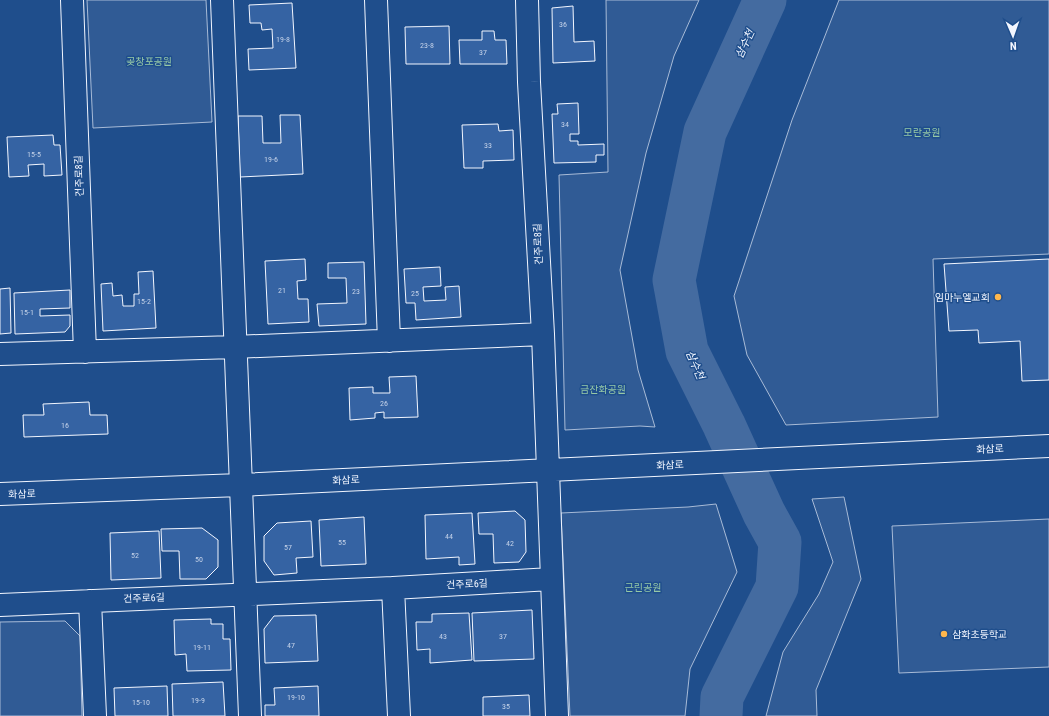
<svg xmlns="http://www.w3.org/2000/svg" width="1049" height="716" font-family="'Roboto Condensed','Noto Sans KR',sans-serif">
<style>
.built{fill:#305b95;stroke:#a8bbd7}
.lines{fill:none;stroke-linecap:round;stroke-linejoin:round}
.river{stroke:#446ba0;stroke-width:43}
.building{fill:#3563a3;stroke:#f2f6ff}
.minor-casing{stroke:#f2f6ff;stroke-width:24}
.minor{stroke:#1f4e8c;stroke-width:22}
.poi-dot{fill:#ffb74d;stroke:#1f4e8c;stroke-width:1.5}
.labels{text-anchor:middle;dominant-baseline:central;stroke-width:3;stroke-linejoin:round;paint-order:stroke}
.number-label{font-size:8px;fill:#c3d1e8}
.park-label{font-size:10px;fill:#97c8a6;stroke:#1f4e8c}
.street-label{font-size:10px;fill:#f2f6ff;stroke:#1f4e8c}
.poi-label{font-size:10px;fill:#f2f6ff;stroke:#1f4e8c;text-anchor:end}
.water-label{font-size:11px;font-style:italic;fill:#f2f6ff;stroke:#1f4e8c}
</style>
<rect width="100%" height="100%" fill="#1f4e8c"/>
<!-- built -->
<path class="built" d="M 87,0 L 206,0 L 212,122 L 93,128 Z
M 606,0 L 699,0 L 674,56 L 646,153 L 620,270 L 638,370 L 655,427 L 640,426 L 565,430 L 559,175 L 608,172 Z
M 839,0 L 1049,0 L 1049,254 L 933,259 L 938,417 L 786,425 L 747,355 L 734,296 L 792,120 Z
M 844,497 L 861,579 L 816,690 L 817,716 L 766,716 L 783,652 L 819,594 L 833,562 L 812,499 Z
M 716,504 L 737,572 L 690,669 L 685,716 L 570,716 L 561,513 L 688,507 Z
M 1049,519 L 1049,667 L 899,673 L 892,526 Z
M 65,621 L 80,636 L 82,716 L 0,716 L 0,622 Z"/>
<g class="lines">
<!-- river -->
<path class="river" d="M 721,716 L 722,697 L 777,587 L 780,542 L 764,513 L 724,425 L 687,351 L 674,280 L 705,132 L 765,0"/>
</g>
<!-- building -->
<path class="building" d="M 292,3 L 296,68 L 249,70 L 248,49 L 273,48 L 272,29 L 262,30 L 261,23 L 250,23 L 249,5 Z
M 573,6 L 574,42 L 594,41 L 595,61 L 553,63 L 552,8 Z
M 449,26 L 450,64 L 406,64 L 405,27 Z
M 482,31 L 494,31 L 495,40 L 506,40 L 507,64 L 460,64 L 459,40 L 482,40 Z
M 578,103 L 579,134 L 570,134 L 570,141 L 578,141 L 578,145 L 604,144 L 604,155 L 596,155 L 596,162 L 554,163 L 552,114 L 558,114 L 557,104 Z
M 280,115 L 300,115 L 303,174 L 240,177 L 238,116 L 262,116 L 263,143 L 281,143 Z
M 498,124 L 499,131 L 513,130 L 514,160 L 483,161 L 483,168 L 464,168 L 462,125 Z
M 53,135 L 54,145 L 60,145 L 62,175 L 44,176 L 44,164 L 28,165 L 29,176 L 9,177 L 7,137 Z
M 305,259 L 306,280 L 297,281 L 298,299 L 308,299 L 309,322 L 268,324 L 265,261 Z
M 1049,259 L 1049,380 L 1022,381 L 1020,341 L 979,343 L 978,330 L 949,331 L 944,264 Z
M 364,262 L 366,324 L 319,326 L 317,304 L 347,303 L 346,278 L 328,278 L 328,263 Z
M 440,267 L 441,286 L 423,287 L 424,301 L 446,300 L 445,287 L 459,286 L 461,317 L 416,320 L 415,303 L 406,303 L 404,269 Z
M 153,271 L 156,328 L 103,331 L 101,284 L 112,283 L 113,296 L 122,295 L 123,306 L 134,306 L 134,294 L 139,294 L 138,272 Z
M 10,288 L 11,333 L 0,334 L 0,289 Z
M 70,290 L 70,308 L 40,309 L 40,316 L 70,315 L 70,326 L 65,332 L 15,334 L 14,293 Z
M 416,376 L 418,417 L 384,418 L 384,412 L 375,413 L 375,418 L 350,420 L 349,388 L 373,387 L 373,393 L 390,393 L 389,377 Z
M 89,402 L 90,415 L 107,415 L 108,434 L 24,437 L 23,415 L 44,415 L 43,404 Z
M 515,511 L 525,520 L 526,552 L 519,562 L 494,563 L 493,534 L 479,534 L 478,513 Z
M 472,513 L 475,564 L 459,565 L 459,557 L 426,559 L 425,515 Z
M 364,517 L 366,564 L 321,566 L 319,520 Z
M 311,521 L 313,557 L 296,558 L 297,573 L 274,575 L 264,561 L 264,536 L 277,523 Z
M 202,528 L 218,540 L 218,567 L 206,579 L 180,579 L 179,551 L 162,551 L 161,529 Z
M 159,531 L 161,578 L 111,580 L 110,533 Z
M 532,610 L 534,659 L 474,661 L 472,613 Z
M 469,613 L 472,660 L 430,663 L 430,649 L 417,650 L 416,622 L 432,622 L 432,614 Z
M 316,615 L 318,661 L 265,663 L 264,629 L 274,616 Z
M 211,619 L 211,624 L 223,624 L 223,639 L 230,639 L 231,670 L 187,671 L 186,654 L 175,655 L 174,620 Z
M 223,682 L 225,716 L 173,716 L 172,684 Z
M 167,686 L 168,716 L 115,716 L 114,688 Z
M 318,686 L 319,716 L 265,716 L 265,705 L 275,705 L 274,688 Z
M 529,695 L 530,716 L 483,716 L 483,697 Z"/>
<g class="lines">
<defs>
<path id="minor" d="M 72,0 L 85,352
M 222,0 L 250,716
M 376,0 L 389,341
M 527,0 L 529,82 L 543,334 L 557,716
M 0,354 L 235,347 L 543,334
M 0,494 L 240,485 L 1049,446
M 393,588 L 399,716
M 90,601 L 95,716
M 0,605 L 393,588 L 551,579"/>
</defs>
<!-- minor casing -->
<use href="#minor" class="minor-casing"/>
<!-- minor -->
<use href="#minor" class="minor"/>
</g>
<!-- markers -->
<g class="poi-dot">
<circle cx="998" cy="297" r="4"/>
<circle cx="944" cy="634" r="4"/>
</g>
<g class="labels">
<!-- number labels -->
<g class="number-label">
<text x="563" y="24">36</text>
<text x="283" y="39">19-8</text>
<text x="427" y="45">23-8</text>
<text x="483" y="52">37</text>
<text x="565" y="124">34</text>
<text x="488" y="145">33</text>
<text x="34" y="154">15-5</text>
<text x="271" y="159">19-6</text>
<text x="282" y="290">21</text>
<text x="356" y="291">23</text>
<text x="415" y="293">25</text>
<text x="144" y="301">15-2</text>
<text x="27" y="312">15-1</text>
<text x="384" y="403">26</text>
<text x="65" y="425">16</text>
<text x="449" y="536">44</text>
<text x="342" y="542">55</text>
<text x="510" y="543">42</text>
<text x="288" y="547">57</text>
<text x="135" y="555">52</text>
<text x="199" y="559">50</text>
<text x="443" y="636">43</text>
<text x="503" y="636">37</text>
<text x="291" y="645">47</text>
<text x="202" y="647">19-11</text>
<text x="296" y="697">19-10</text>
<text x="198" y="700">19-9</text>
<text x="141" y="702">15-10</text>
<text x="506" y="706">35</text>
</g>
<!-- park labels -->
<g class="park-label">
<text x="149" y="61">곶창포공원</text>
<text x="922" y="132">모란공원</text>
<text x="603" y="389">금잔화공원</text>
<text x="643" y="587">근린공원</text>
</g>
<!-- street labels -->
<g class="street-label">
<text transform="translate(79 176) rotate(-92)">건주로8길</text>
<text transform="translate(538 244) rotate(-93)">건주로8길</text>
<text transform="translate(990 449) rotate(-3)">화삼로</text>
<text transform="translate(670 465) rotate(-3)">화삼로</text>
<text transform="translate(346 480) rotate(-3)">화삼로</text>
<text transform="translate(22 494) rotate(-2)">화삼로</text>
<text transform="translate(467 584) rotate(-3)">건주로6길</text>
<text transform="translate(144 598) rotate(-2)">건주로6길</text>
</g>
<!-- poi labels -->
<g class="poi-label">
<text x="990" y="297">임마누엘교회</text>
<text x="952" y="634" text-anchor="start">삼화초등학교</text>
</g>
<!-- water labels -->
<g class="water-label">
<text transform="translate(745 44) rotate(-65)">삼수천</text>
<text transform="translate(695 365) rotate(66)">삼수천</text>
</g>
</g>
<!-- north arrow -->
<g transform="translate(1013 36) rotate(178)" stroke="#1f4e8c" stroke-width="3" paint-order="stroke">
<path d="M0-3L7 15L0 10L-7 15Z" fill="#f2f6ff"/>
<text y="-6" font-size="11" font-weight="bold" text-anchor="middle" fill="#f2f6ff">N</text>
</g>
</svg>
